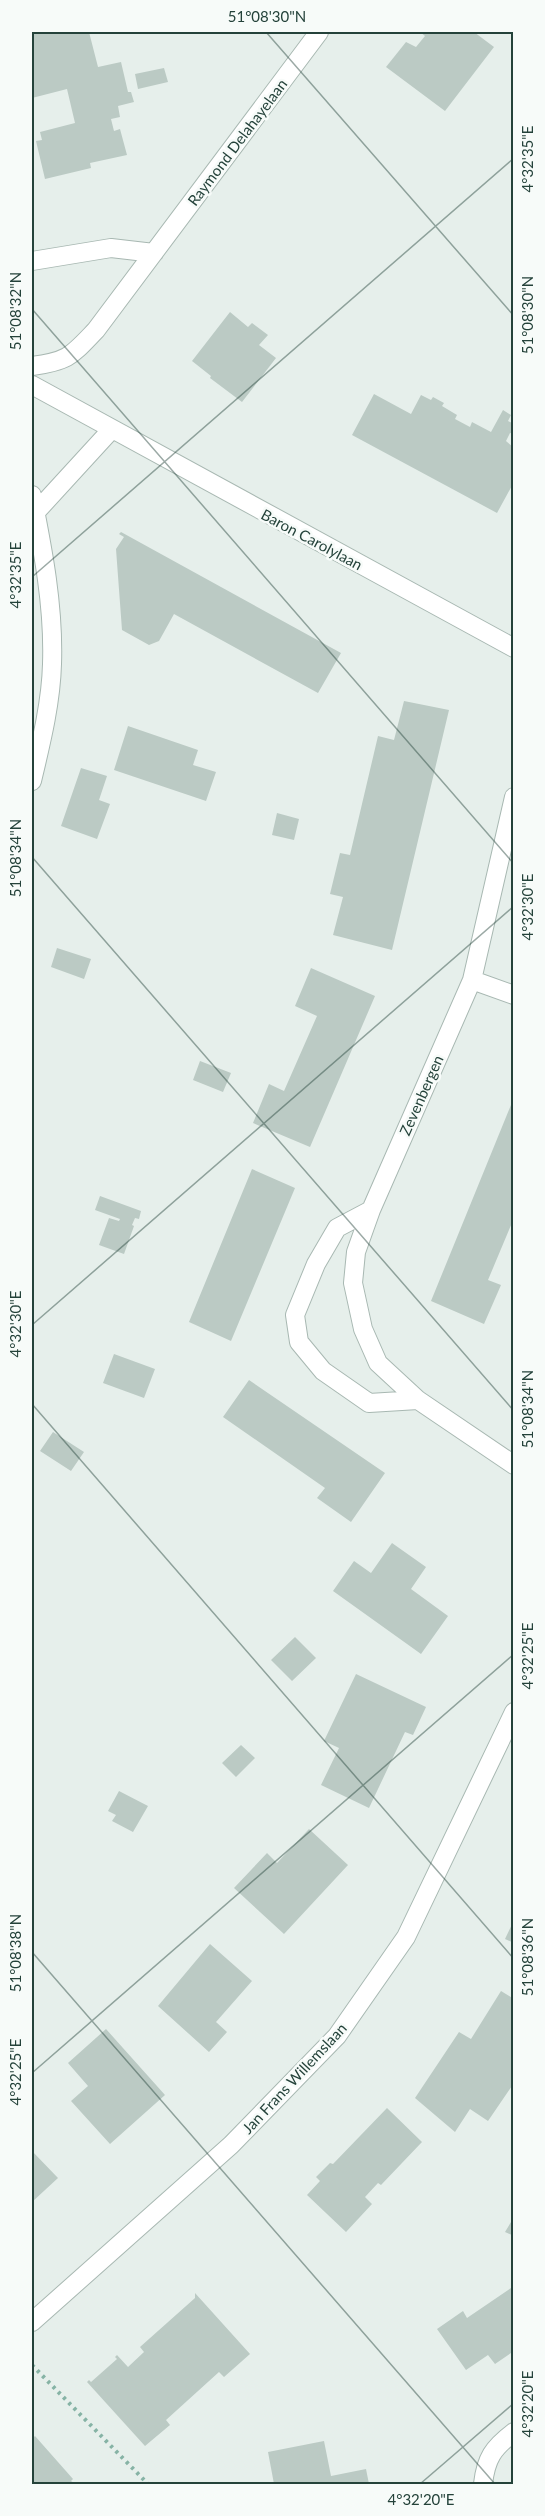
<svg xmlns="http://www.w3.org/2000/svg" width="545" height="2516" font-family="Lato,sans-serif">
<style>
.building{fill:#bbcac4}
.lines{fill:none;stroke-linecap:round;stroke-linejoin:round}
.street-casing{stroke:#a8b8b2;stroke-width:20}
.path{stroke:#86b3a5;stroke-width:4;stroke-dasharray:3 4.5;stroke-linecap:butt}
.street{stroke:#fff;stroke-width:18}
.ticks{fill:none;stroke:#24423a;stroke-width:1.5;stroke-opacity:0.45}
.labels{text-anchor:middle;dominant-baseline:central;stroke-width:5;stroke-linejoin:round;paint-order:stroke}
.street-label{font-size:15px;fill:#24423a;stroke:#f7fbf9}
.neatline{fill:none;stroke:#24423a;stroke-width:2}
.ticks-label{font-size:15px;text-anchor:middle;fill:#24423a}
</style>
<rect width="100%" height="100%" fill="#e6efeb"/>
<!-- building -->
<path class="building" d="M 32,32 L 89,32 L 98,67 L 121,62 L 128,92 L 131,92 L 134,102 L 118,106 L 120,117 L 111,119 L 114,131 L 120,129 L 127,155 L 90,163 L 91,168 L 45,179 L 36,141 L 42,140 L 40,132 L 75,123 L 67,89 L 32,98 Z
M 420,32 L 474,32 L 494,47 L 445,111 L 386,67 L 406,42 L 416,47 L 425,36 Z
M 164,68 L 168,82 L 138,89 L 135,74 Z
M 230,312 L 248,327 L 252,323 L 268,335 L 259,345 L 276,358 L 242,402 L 210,378 L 211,376 L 192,361 Z
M 374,394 L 411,414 L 421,395 L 431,400 L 433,397 L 444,403 L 442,406 L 457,415 L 455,419 L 470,427 L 472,422 L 491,432 L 503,410 L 511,415 L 508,421 L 514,424 L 514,434 L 510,433 L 506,441 L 514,448 L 514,482 L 497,513 L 352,435 Z
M 121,532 L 341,653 L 318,693 L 174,614 L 159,641 L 149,645 L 122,630 L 116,549 L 124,537 L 119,534 Z
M 404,701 L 449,710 L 392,950 L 333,935 L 343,897 L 330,894 L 340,853 L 350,855 L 378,736 L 394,740 Z
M 128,726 L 198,750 L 193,765 L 216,772 L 206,801 L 114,770 Z
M 81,768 L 107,776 L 99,800 L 110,804 L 97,839 L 61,826 Z
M 277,813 L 299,819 L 294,840 L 272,835 Z
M 57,948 L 91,959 L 84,979 L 51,967 Z
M 311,968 L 375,996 L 310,1147 L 253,1123 L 269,1084 L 284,1091 L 317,1016 L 295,1006 Z
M 200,1061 L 231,1073 L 223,1092 L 193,1080 Z
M 513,1100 L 514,1218 L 488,1280 L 501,1285 L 484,1324 L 431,1301 Z
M 252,1169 L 295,1188 L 231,1341 L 189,1322 Z
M 100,1196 L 141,1211 L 139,1219 L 135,1218 L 132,1225 L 134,1226 L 124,1254 L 99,1245 L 109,1218 L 119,1221 L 120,1219 L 95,1210 Z
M 114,1354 L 155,1369 L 144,1398 L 103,1383 Z
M 249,1380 L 385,1473 L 351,1522 L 317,1498 L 325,1488 L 223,1417 Z
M 53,1432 L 84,1452 L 71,1471 L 40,1451 Z
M 392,1543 L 426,1567 L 411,1589 L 448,1616 L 421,1654 L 333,1591 L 354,1561 L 371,1573 Z
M 295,1637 L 316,1658 L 292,1681 L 271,1660 Z
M 356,1674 L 426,1707 L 413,1735 L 405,1732 L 369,1808 L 321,1785 L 339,1748 L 324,1741 Z
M 241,1745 L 255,1758 L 236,1777 L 222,1763 Z
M 119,1791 L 148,1806 L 133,1832 L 112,1821 L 116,1815 L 108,1811 Z
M 309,1829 L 348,1865 L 284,1934 L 234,1888 L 267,1853 L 277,1863 Z
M 514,1920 L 514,1943 L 505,1939 Z
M 210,1944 L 252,1981 L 216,2022 L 227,2032 L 209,2052 L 158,2006 Z
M 501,1991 L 514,1999 L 514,2083 L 488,2121 L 470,2109 L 455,2132 L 415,2098 L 459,2032 L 471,2039 Z
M 106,2029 L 165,2095 L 110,2144 L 71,2101 L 88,2086 L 68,2063 Z
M 387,2108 L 422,2142 L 381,2185 L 378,2183 L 365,2197 L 372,2204 L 346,2232 L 307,2195 L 320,2181 L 316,2177 L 330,2163 L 333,2164 Z
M 32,2151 L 58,2178 L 32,2202 Z
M 514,2217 L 514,2236 L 505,2232 Z
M 514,2286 L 514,2351 L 495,2364 L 488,2355 L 466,2370 L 437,2329 L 463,2311 L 467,2318 Z
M 195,2293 L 250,2354 L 224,2377 L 219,2372 L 166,2420 L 170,2425 L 145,2446 L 87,2382 L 89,2380 L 91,2382 L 117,2359 L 115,2357 L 117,2355 L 128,2367 L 144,2352 L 140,2347 L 195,2298 Z
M 35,2436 L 73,2479 L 71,2481 L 75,2484 L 32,2484 L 32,2439 Z
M 324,2441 L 331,2476 L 366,2469 L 369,2484 L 274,2484 L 268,2452 Z"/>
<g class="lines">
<defs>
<path id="street" d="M 32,261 L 111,248 L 154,253
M 32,366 C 69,361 71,356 96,330 L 319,32
M 32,385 L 514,648
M 32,495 C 43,550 54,607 52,664 C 51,703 41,743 32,781
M 35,513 L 112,429
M 514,797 L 472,980 L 371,1210 L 356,1252 L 353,1283 L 363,1329 L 378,1363 L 418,1400 L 514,1465
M 472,980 L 514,995
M 371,1210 L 337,1228 L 316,1264 L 295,1315 L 299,1342 L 323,1371 L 369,1403 L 418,1400
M 32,2322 L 231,2145 L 337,2036 L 406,1937 L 514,1712
M 483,2484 C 486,2458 493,2448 514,2432"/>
</defs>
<!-- street casing -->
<use href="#street" class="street-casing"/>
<!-- path -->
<path class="path" d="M 32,2365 L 148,2484"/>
<!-- street -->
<use href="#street" class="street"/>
</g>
<!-- ticks -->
<path class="ticks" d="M 266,32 L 514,316M 32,309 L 514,864M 32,577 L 514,158M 32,857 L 514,1411M 32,1325 L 514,906M 32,1404 L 514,1959M 32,1952 L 495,2484M 32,2073 L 514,1654M 420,2484 L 514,2403"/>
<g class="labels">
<!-- street labels -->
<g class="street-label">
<text transform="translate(237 142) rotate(-53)">Raymond Delahayelaan</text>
<text transform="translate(312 539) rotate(28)">Baron Carolylaan</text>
<text transform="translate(421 1095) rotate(-66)">Zevenbergen</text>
<text transform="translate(294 2078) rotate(-47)">Jan Frans Willemslaan</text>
</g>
</g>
<!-- border -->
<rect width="545" height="2516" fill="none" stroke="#f7fbf9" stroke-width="66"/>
<rect x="33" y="33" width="479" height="2450" class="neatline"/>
<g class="ticks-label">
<text x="267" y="22">51°08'30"N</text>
<text transform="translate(528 159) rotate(-90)" y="5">4°32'35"E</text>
<text transform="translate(16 311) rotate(-90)" y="5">51°08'32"N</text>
<text transform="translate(528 315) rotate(-90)" y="5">51°08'30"N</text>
<text transform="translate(16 575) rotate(-90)" y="5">4°32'35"E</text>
<text transform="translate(16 858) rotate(-90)" y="5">51°08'34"N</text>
<text transform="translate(528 907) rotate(-90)" y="5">4°32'30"E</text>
<text transform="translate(16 1324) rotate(-90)" y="5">4°32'30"E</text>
<text transform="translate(528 1409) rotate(-90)" y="5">51°08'34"N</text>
<text transform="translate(528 1656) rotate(-90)" y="5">4°32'25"E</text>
<text transform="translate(16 1953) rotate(-90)" y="5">51°08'38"N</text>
<text transform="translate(528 1957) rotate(-90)" y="5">51°08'36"N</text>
<text transform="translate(16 2072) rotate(-90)" y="5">4°32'25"E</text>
<text transform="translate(528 2404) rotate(-90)" y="5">4°32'20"E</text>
<text x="421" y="2505">4°32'20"E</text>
</g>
</svg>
